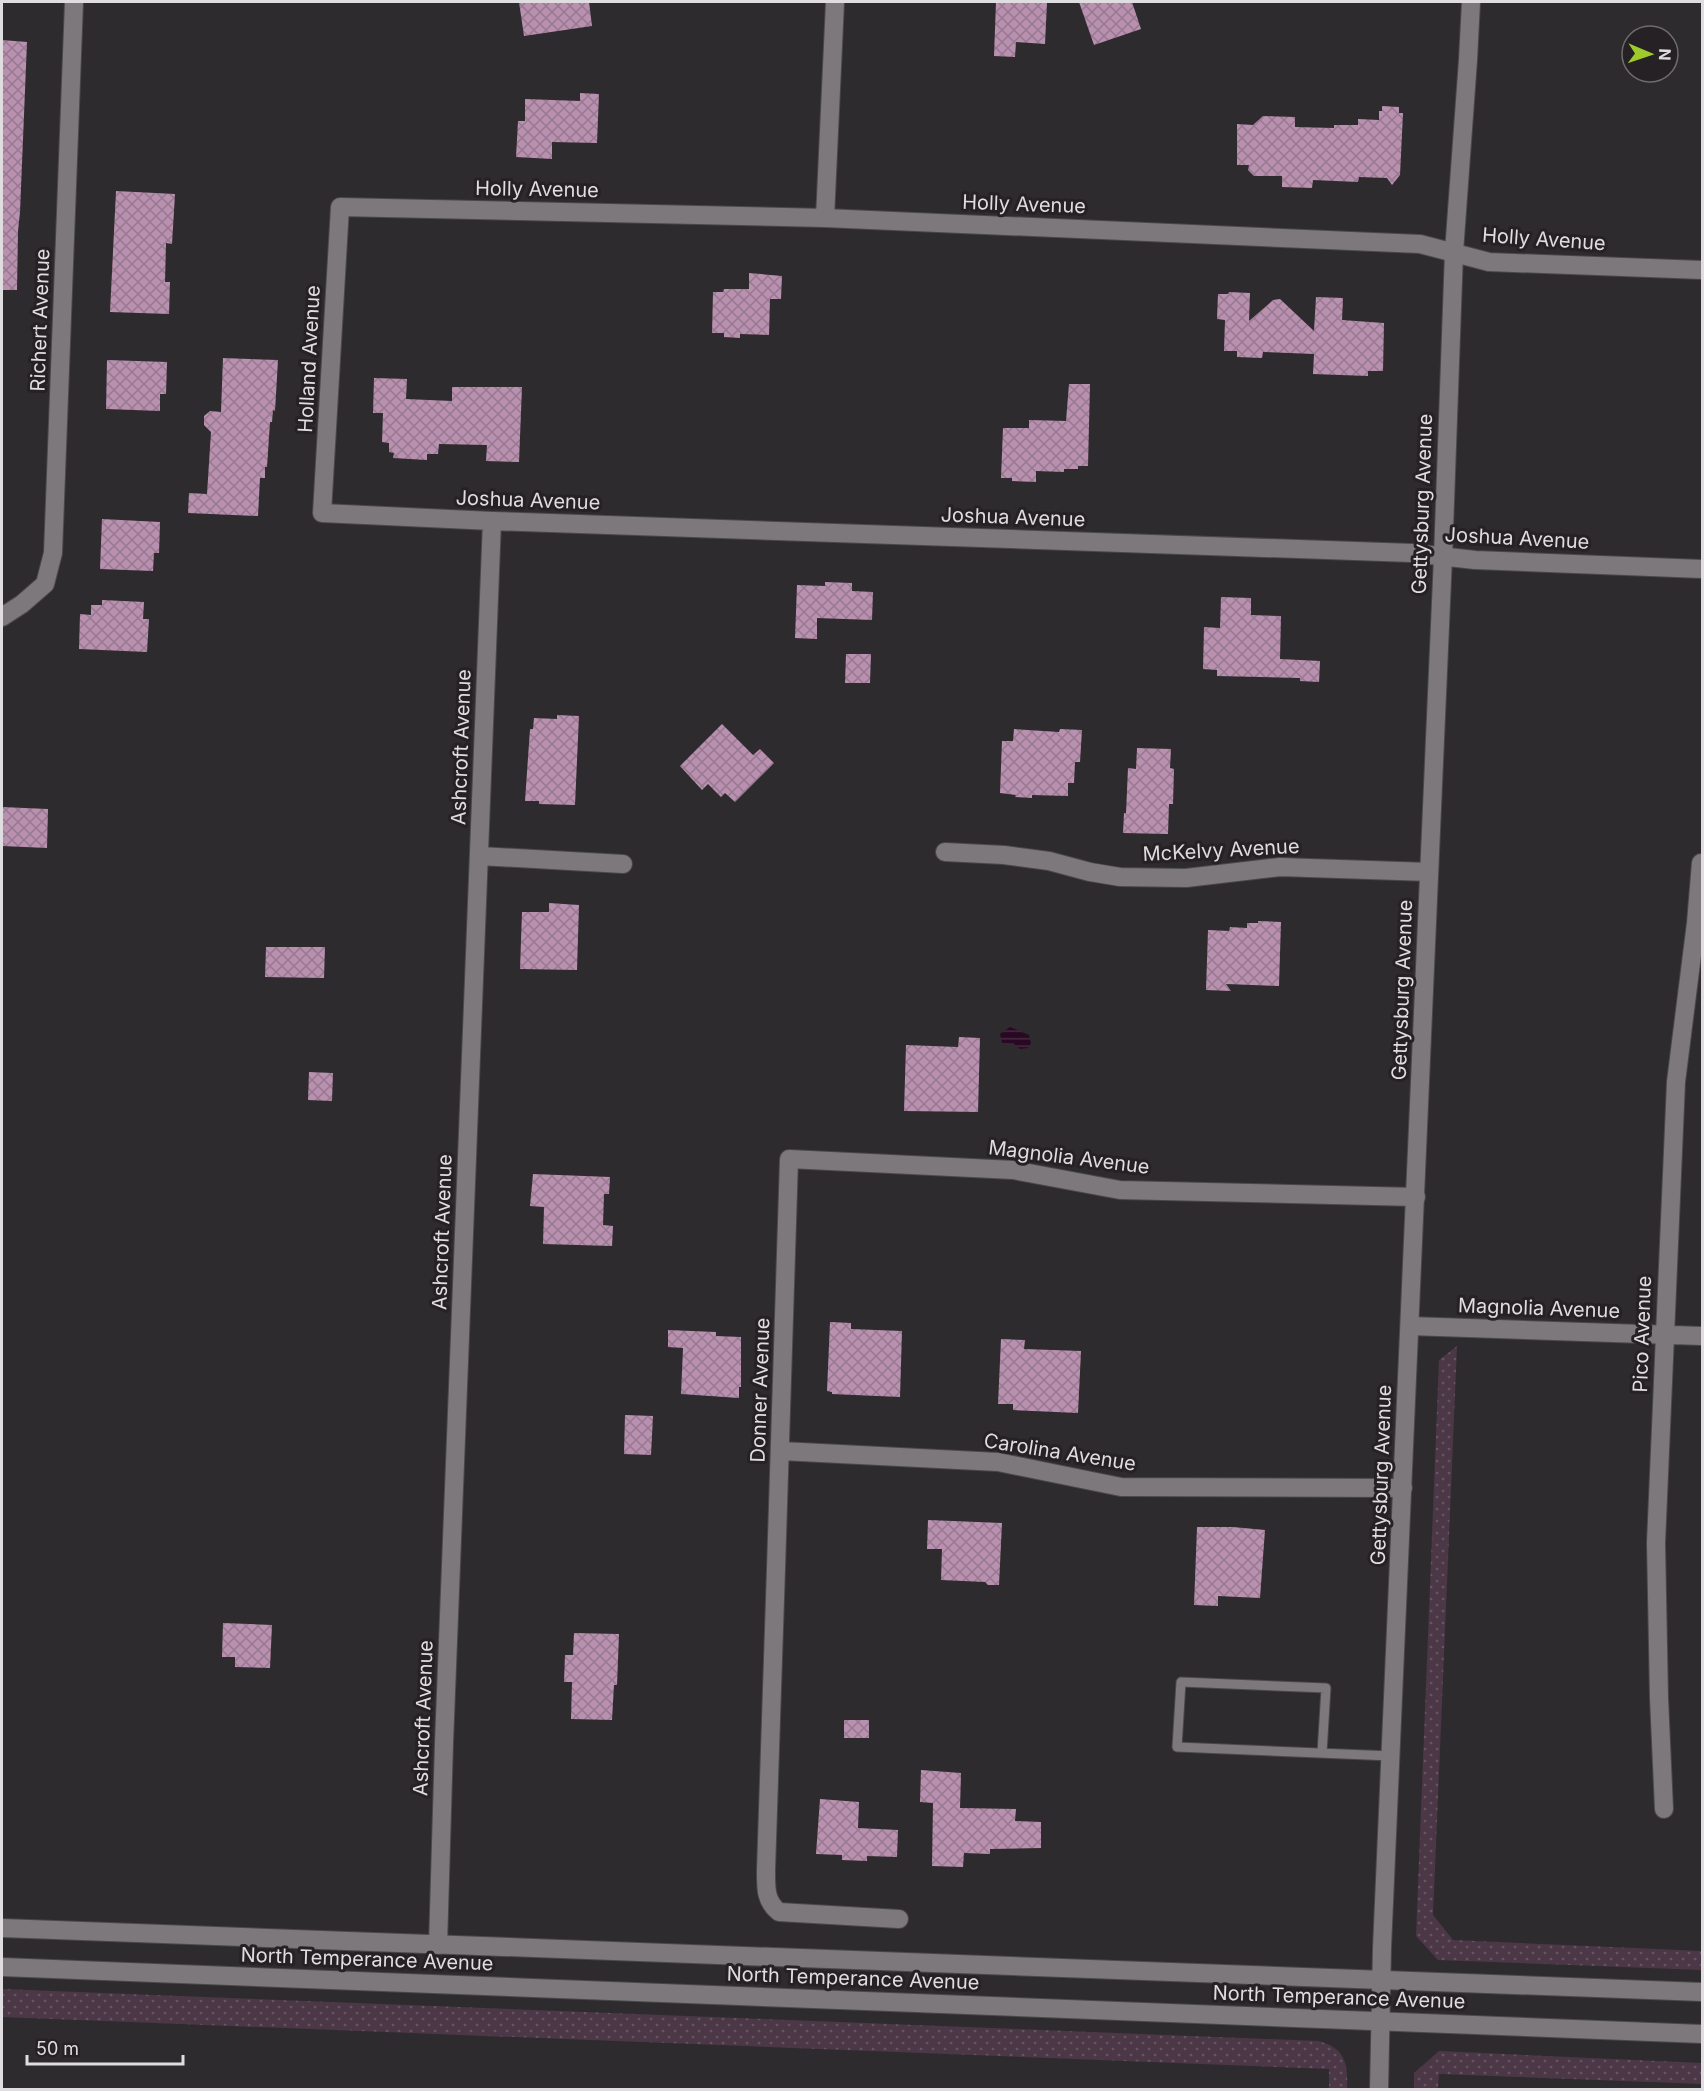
<svg xmlns="http://www.w3.org/2000/svg" width="1704" height="2091" font-family="Inter,sans-serif">
<style>
.green{fill:url(#green-dots)}
.water{fill:url(#water-rules)}
.building{fill:url(#building-cross-hatch)}
.lines{fill:none;stroke-linecap:round;stroke-linejoin:round}
.service-casing{stroke:#4b484a;stroke-width:11}
.minor-casing{stroke:#4b484a;stroke-width:20}
.tertiary-casing{stroke:#4b484a;stroke-width:20}
.secondary-casing{stroke:#4b484a;stroke-width:20}
.service{stroke:#7d787c;stroke-width:9}
.minor{stroke:#7d787c;stroke-width:18}
.tertiary{stroke:#7d787c;stroke-width:18}
.secondary{stroke:#7d787c;stroke-width:18}
.labels{text-anchor:middle;dominant-baseline:central;stroke-width:6;stroke-linejoin:round;paint-order:stroke}
.street-label{font-size:20px;fill:#dfdddf;stroke:#252124}
</style>
<defs>
<pattern id="green-dots" width="8" height="8" patternUnits="userSpaceOnUse" patternTransform="scale(1.5)"><rect width="8" height="8" fill="#4c3747"/><path d="M2 2h.1M6 6h.1" fill="none" stroke="#655461" stroke-width="1.8" stroke-linecap="round"/></pattern>
<pattern id="water-rules" width="6" height="5" patternUnits="userSpaceOnUse" patternTransform="scale(1.5)"><rect width="6" height="5" fill="#280823"/><path d="M0 2.5h6" fill="none" stroke="#472c42"/></pattern>
<pattern id="building-cross-hatch" width="8" height="8" patternUnits="userSpaceOnUse" patternTransform="scale(1.5)"><rect width="8" height="8" fill="#ba90b0"/><path d="M0 0l8 8M0 8l8-8" fill="none" stroke="#96798f"/></pattern>
</defs>
<rect width="100%" height="100%" fill="#2e2b2e"/>
<!-- green -->
<path class="green" d="M 1457,1346 L 1433,1915 L 1453,1940 L 1702,1951 L 1702,1970 L 1438,1960 L 1416,1936 L 1439,1360 Z
M 2,1989 L 1319,2041 C 1346,2049 1348,2064 1347,2089 L 1329,2089 L 1329,2069 L 2,2017 Z
M 1439,2051 L 1702,2063 L 1702,2084 L 1439,2074 L 1438,2089 L 1414,2089 L 1414,2073 Z"/>
<!-- water -->
<path class="water" d="M 1010,1027 L 1029,1035 L 1031,1043 L 1028,1048 L 1020,1049 L 1013,1043 L 1002,1043 L 1000,1034 Z"/>
<!-- building -->
<path class="building" d="M 519,2 L 589,2 L 592,26 L 524,36 Z
M 996,2 L 1047,3 L 1045,44 L 1016,42 L 1015,57 L 994,56 Z
M 1079,2 L 1132,2 L 1141,29 L 1094,45 Z
M 2,40 L 27,42 L 20,212 L 18,231 L 17,290 L 2,290 Z
M 580,93 L 599,94 L 597,143 L 552,142 L 552,159 L 516,157 L 518,121 L 525,121 L 525,99 L 580,101 Z
M 1382,106 L 1399,107 L 1399,113 L 1403,113 L 1400,175 L 1392,185 L 1387,178 L 1359,177 L 1358,182 L 1313,180 L 1312,188 L 1282,187 L 1282,176 L 1254,176 L 1248,170 L 1249,165 L 1237,165 L 1237,124 L 1253,125 L 1263,116 L 1295,117 L 1295,127 L 1334,128 L 1334,125 L 1358,125 L 1358,119 L 1379,120 L 1379,111 L 1382,111 Z
M 116,191 L 175,194 L 172,244 L 166,243 L 165,282 L 170,282 L 169,314 L 110,312 Z
M 749,273 L 782,276 L 781,299 L 770,299 L 769,335 L 740,334 L 740,338 L 724,337 L 724,333 L 712,333 L 713,292 L 723,292 L 724,289 L 749,289 Z
M 1229,292 L 1250,293 L 1249,321 L 1273,300 L 1280,299 L 1314,331 L 1316,297 L 1343,298 L 1342,320 L 1384,323 L 1383,371 L 1368,371 L 1368,376 L 1313,374 L 1314,354 L 1263,352 L 1262,358 L 1237,357 L 1237,351 L 1224,351 L 1225,320 L 1217,319 L 1218,294 L 1228,294 Z
M 223,358 L 278,360 L 275,411 L 273,410 L 272,422 L 270,422 L 267,467 L 265,467 L 265,478 L 260,478 L 258,516 L 188,513 L 189,493 L 207,494 L 211,432 L 204,425 L 204,416 L 210,411 L 221,412 Z
M 107,360 L 167,362 L 166,394 L 160,394 L 160,411 L 106,409 Z
M 374,378 L 407,379 L 406,399 L 452,401 L 452,387 L 522,387 L 519,462 L 486,461 L 487,445 L 439,444 L 438,454 L 427,454 L 427,460 L 393,458 L 394,453 L 389,452 L 389,443 L 382,442 L 383,413 L 373,413 Z
M 1069,384 L 1090,384 L 1088,466 L 1078,466 L 1078,469 L 1064,469 L 1064,472 L 1036,471 L 1036,482 L 1012,481 L 1012,478 L 1001,478 L 1003,428 L 1029,428 L 1029,420 L 1066,421 Z
M 102,519 L 160,522 L 159,553 L 154,553 L 153,571 L 100,569 Z
M 825,582 L 852,583 L 852,591 L 873,592 L 872,620 L 817,618 L 817,639 L 795,638 L 797,585 L 825,586 Z
M 1221,597 L 1251,598 L 1251,615 L 1281,616 L 1280,659 L 1320,661 L 1319,682 L 1300,681 L 1300,678 L 1217,676 L 1217,670 L 1203,669 L 1204,627 L 1220,628 Z
M 102,600 L 144,602 L 143,619 L 149,619 L 147,652 L 79,649 L 80,614 L 91,615 L 91,605 L 102,605 Z
M 846,654 L 871,654 L 870,683 L 845,683 Z
M 557,715 L 579,716 L 575,805 L 539,804 L 539,801 L 525,801 L 530,729 L 533,729 L 534,718 L 557,719 Z
M 722,724 L 753,755 L 760,749 L 774,763 L 735,802 L 725,793 L 721,797 L 708,784 L 702,790 L 680,766 Z
M 1014,729 L 1059,732 L 1060,729 L 1082,730 L 1080,762 L 1075,762 L 1074,783 L 1068,783 L 1068,796 L 1032,795 L 1032,798 L 1015,797 L 1016,795 L 1000,793 L 1002,741 L 1013,741 Z
M 1137,748 L 1171,749 L 1170,768 L 1174,769 L 1173,804 L 1169,804 L 1168,834 L 1123,833 L 1124,813 L 1126,813 L 1128,768 L 1136,769 Z
M 2,807 L 48,809 L 47,848 L 2,846 Z
M 549,903 L 579,905 L 577,970 L 520,969 L 522,912 L 549,912 Z
M 1258,921 L 1281,922 L 1279,986 L 1226,984 L 1231,991 L 1206,990 L 1208,930 L 1229,931 L 1230,927 L 1247,928 L 1247,923 L 1258,923 Z
M 266,947 L 325,947 L 324,978 L 265,977 Z
M 959,1037 L 980,1038 L 978,1112 L 904,1111 L 906,1045 L 958,1047 Z
M 309,1072 L 333,1073 L 332,1101 L 308,1100 Z
M 533,1174 L 610,1177 L 609,1194 L 604,1194 L 603,1225 L 613,1226 L 612,1246 L 543,1244 L 544,1207 L 530,1206 Z
M 830,1322 L 851,1323 L 851,1329 L 902,1331 L 900,1397 L 832,1394 L 832,1392 L 827,1391 Z
M 668,1330 L 716,1332 L 716,1336 L 741,1337 L 741,1387 L 739,1387 L 739,1398 L 681,1394 L 683,1348 L 668,1347 Z
M 1001,1339 L 1025,1340 L 1024,1349 L 1081,1351 L 1078,1413 L 1013,1410 L 1013,1404 L 998,1404 Z
M 625,1415 L 653,1416 L 651,1455 L 624,1454 Z
M 928,1520 L 1002,1523 L 999,1585 L 988,1585 L 985,1582 L 941,1580 L 942,1549 L 927,1549 Z
M 1197,1527 L 1233,1527 L 1265,1530 L 1260,1598 L 1218,1596 L 1218,1606 L 1194,1605 Z
M 223,1623 L 272,1625 L 270,1668 L 235,1667 L 235,1657 L 222,1657 Z
M 574,1633 L 619,1634 L 617,1685 L 614,1685 L 612,1720 L 571,1719 L 572,1682 L 564,1682 L 565,1655 L 573,1655 Z
M 844,1720 L 869,1720 L 869,1738 L 844,1738 Z
M 921,1770 L 961,1773 L 960,1808 L 1016,1809 L 1015,1821 L 1041,1822 L 1041,1848 L 990,1849 L 990,1854 L 964,1853 L 963,1867 L 932,1866 L 933,1803 L 920,1802 Z
M 820,1799 L 859,1802 L 858,1828 L 898,1830 L 897,1857 L 867,1856 L 867,1861 L 842,1860 L 842,1855 L 816,1854 Z"/>
<g class="lines">
<defs>
<path id="service" d="M 1322,1753 L 1326,1688 L 1181,1682 L 1177,1747 L 1392,1756"/>
<path id="minor" d="M 825,218 L 835,2
M 1702,270 L 1489,262 L 1420,244 L 825,218 L 340,207 L 322,513 L 492,521 L 1412,553 L 1475,560 L 1702,569
M 2,617 L 22,604 L 45,584 L 53,553 L 74,2
M 945,852 L 1004,855 L 1049,861 L 1090,872 L 1120,877 L 1186,878 L 1280,867 L 1429,872
M 480,856 L 623,864
M 1410,1326 L 1702,1336
M 781,1451 L 998,1462 L 1121,1487 L 1403,1488
M 1664,1809 L 1659,1698 L 1656,1543 L 1676,1082 L 1696,923 L 1701,863
M 899,1919 L 779,1912 C 765,1901 766,1887 766,1870 C 773,1633 783,1396 789,1159 L 1013,1170 L 1120,1190 L 1416,1197
M 438,1945 L 444,1743 L 492,521"/>
<path id="tertiary" d="M 1379,2090 L 1382,1948 L 1443,557 L 1454,252 L 1468,60 L 1471,2"/>
<path id="secondary" d="M 2,1928 L 1702,1992
M 2,1967 L 1702,2034"/>
</defs>
<!-- service casing -->
<use href="#service" class="service-casing"/>
<!-- minor casing -->
<use href="#minor" class="minor-casing"/>
<!-- tertiary casing -->
<use href="#tertiary" class="tertiary-casing"/>
<!-- secondary casing -->
<use href="#secondary" class="secondary-casing"/>
<!-- service -->
<use href="#service" class="service"/>
<!-- minor -->
<use href="#minor" class="minor"/>
<!-- tertiary -->
<use href="#tertiary" class="tertiary"/>
<!-- secondary -->
<use href="#secondary" class="secondary"/>
</g>
<g class="labels">
<!-- street labels -->
<g class="street-label">
<text transform="translate(537 189) rotate(1)">Holly Avenue</text>
<text transform="translate(1024 204) rotate(2)">Holly Avenue</text>
<text transform="translate(1544 239) rotate(4)">Holly Avenue</text>
<text transform="translate(40 320) rotate(-88)">Richert Avenue</text>
<text transform="translate(309 359) rotate(-87)">Holland Avenue</text>
<text transform="translate(528 500) rotate(2)">Joshua Avenue</text>
<text transform="translate(1422 504) rotate(-88)">Gettysburg Avenue</text>
<text transform="translate(1013 517) rotate(2)">Joshua Avenue</text>
<text transform="translate(1517 538) rotate(3)">Joshua Avenue</text>
<text transform="translate(461 747) rotate(-88)">Ashcroft Avenue</text>
<text transform="translate(1221 850) rotate(-3)">McKelvy Avenue</text>
<text transform="translate(1402 990) rotate(-88)">Gettysburg Avenue</text>
<text transform="translate(1069 1157) rotate(7)">Magnolia Avenue</text>
<text transform="translate(442 1232) rotate(-88)">Ashcroft Avenue</text>
<text transform="translate(1539 1308) rotate(2)">Magnolia Avenue</text>
<text transform="translate(1642 1334) rotate(-88)">Pico Avenue</text>
<text transform="translate(760 1390) rotate(-88)">Donner Avenue</text>
<text transform="translate(1060 1452) rotate(9)">Carolina Avenue</text>
<text transform="translate(1381 1475) rotate(-88)">Gettysburg Avenue</text>
<text transform="translate(423 1718) rotate(-88)">Ashcroft Avenue</text>
<text transform="translate(367 1959) rotate(2)">North Temperance Avenue</text>
<text transform="translate(853 1978) rotate(2)">North Temperance Avenue</text>
<text transform="translate(1339 1997) rotate(2)">North Temperance Avenue</text>
</g>
</g>
<!-- border -->
<rect width="1704" height="2091" fill="none" stroke="#dfdddf" stroke-width="6"/>
<!-- north arrow -->
<g transform="translate(1650 54) rotate(92)"><circle r="28" fill="#252124" stroke="#6f6c6f" stroke-width="1.5"/>
<path d="M0-4.5L10 22L0 15L-10 22Z" fill="#9fca2c"/>
<text y="-9" font-size="16" font-weight="bold" text-anchor="middle" fill="#dfdddf">N</text>
</g>
<!-- scale -->
<path d="M27 2055v9h156v-9" fill="none" stroke="#dfdddf" stroke-width="3"/>
<text x="36" y="2055" font-size="18" fill="#dfdddf" stroke="#252124" stroke-width="4.5" paint-order="stroke">50 m</text>
</svg>
